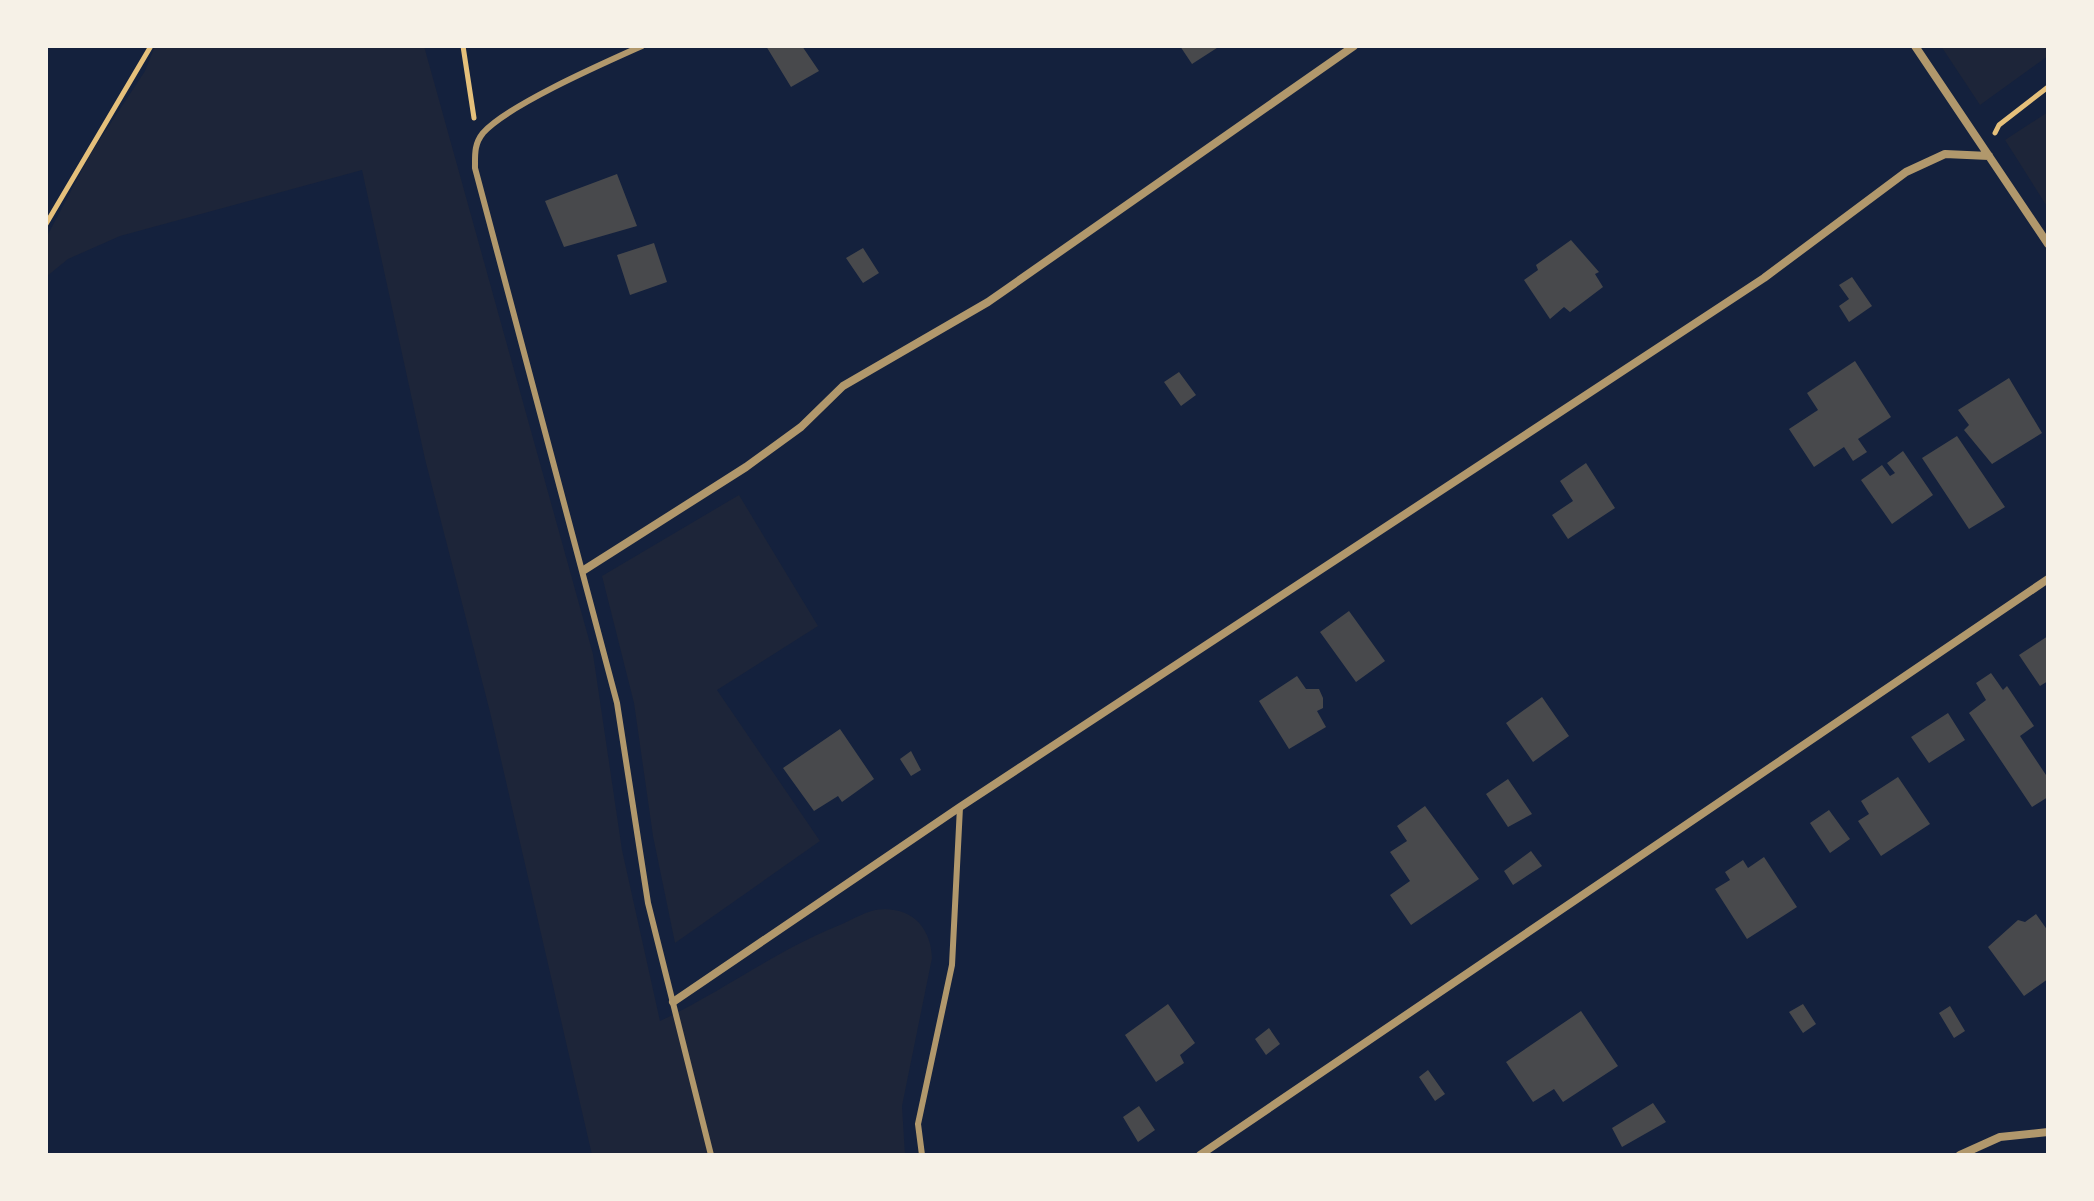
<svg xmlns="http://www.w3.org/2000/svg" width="2094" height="1201" font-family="'PT Sans',sans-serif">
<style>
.green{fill:#1d2539}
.building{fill:#48494c}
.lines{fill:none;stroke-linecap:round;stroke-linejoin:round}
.path{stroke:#e5c07b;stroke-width:5}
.service{stroke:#b1986c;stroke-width:6}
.minor{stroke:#b1986c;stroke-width:8}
</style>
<rect width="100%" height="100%" fill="#14213d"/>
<!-- green -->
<path class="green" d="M 155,46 L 424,46 L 593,654 L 622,850 L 660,1021 C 720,993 774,952 835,927 C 848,922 862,913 875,910 C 910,905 931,926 932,958 L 902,1106 L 905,1155 L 592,1155 L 490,712 L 425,459 L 362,170 L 120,236 L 68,259 L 46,277 L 46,238 L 91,153 L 145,71 Z
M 1941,46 L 2048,46 L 2048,56 L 1980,105 Z
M 2048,112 L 2048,208 L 2005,140 Z
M 739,495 L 818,626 L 717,690 L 820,841 L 675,943 L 653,836 L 634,703 L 602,576 Z"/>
<!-- building -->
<path class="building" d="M 766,46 L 802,46 L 819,71 L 791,87 Z
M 1180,46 L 1220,46 L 1192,64 Z
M 617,174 L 637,226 L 564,247 L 545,201 Z
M 1571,240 L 1599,272 L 1595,274 L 1603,287 L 1570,312 L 1564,307 L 1550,319 L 1524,280 L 1538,270 L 1536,265 Z
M 654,243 L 667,282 L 630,295 L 617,255 Z
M 863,248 L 879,273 L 863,283 L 846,258 Z
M 1852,277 L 1872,306 L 1849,322 L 1839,306 L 1849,299 L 1839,285 Z
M 1855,361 L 1891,417 L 1858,439 L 1867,452 L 1853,461 L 1844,447 L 1814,467 L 1789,429 L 1818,410 L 1807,393 Z
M 1179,372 L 1196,395 L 1181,406 L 1164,382 Z
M 2009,378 L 2042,433 L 1992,464 L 1964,430 L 1969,425 L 1958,410 Z
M 1957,436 L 2005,507 L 1969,529 L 1922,458 Z
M 1903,451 L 1933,495 L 1892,524 L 1861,480 L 1882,465 L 1890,476 L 1895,473 L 1887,463 Z
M 1586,463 L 1615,508 L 1568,539 L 1552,515 L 1573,501 L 1560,481 Z
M 1349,611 L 1385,661 L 1356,682 L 1320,632 Z
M 2048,636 L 2048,681 L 2040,686 L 2019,655 Z
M 1991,673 L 2003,690 L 2007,686 L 2034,726 L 2020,736 L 2048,778 L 2048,797 L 2032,807 L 1969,713 L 1986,700 L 1976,683 Z
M 1297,676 L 1306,689 L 1319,689 L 1323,698 L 1323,708 L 1317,711 L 1326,727 L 1289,749 L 1259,701 Z
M 1542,697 L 1569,736 L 1533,762 L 1506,723 Z
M 1948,713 L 1965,740 L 1929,763 L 1911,737 Z
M 840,729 L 874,779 L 842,802 L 838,796 L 814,811 L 783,768 Z
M 911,751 L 921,770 L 911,776 L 900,759 Z
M 1898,777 L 1930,824 L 1881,856 L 1858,821 L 1869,814 L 1861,801 Z
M 1508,779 L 1532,814 L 1508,827 L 1486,794 Z
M 1425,806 L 1479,879 L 1411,925 L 1390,895 L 1410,881 L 1390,852 L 1407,841 L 1397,826 Z
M 1829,810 L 1850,839 L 1830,853 L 1810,823 Z
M 1531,851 L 1542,866 L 1513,885 L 1504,871 Z
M 1764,857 L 1797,907 L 1747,939 L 1715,889 L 1730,880 L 1725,872 L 1743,860 L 1748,868 Z
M 2036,914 L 2048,931 L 2048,979 L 2024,996 L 1988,947 L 2018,920 L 2025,922 Z
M 1168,1004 L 1195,1043 L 1180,1055 L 1184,1063 L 1156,1082 L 1125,1035 Z
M 1803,1004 L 1816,1024 L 1803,1033 L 1789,1012 Z
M 1950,1006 L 1965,1031 L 1954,1038 L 1939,1013 Z
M 1581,1011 L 1618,1066 L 1563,1102 L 1554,1089 L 1533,1102 L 1506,1062 Z
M 1269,1028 L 1280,1044 L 1266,1055 L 1255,1039 Z
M 1428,1070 L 1445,1094 L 1435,1101 L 1419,1077 Z
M 1653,1103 L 1666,1122 L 1622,1147 L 1612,1128 Z
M 1139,1106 L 1155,1130 L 1138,1142 L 1123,1117 Z"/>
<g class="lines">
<!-- path -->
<path class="path" d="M 463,46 L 474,118
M 1995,133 L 1999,125 L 2048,87
M 46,224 L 151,46"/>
<!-- service -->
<path class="service" d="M 642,46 C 604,63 508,105 483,133 C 474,144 475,155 475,168 L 617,703 L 648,903 L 711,1155
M 922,1155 L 918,1124 L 952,965 L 960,807"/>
<!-- minor -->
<path class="minor" d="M 1915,46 L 2048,244
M 584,570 L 746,467 L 801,427 L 843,386 L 988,302 L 1354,46
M 673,1002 L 960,807 L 1764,278 L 1906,172 L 1945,154 L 1989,156
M 1200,1155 L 2048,579
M 1960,1155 L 2000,1137 L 2048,1132"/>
</g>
<!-- border -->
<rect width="2094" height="1201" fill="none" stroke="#f6f1e7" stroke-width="96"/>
</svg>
